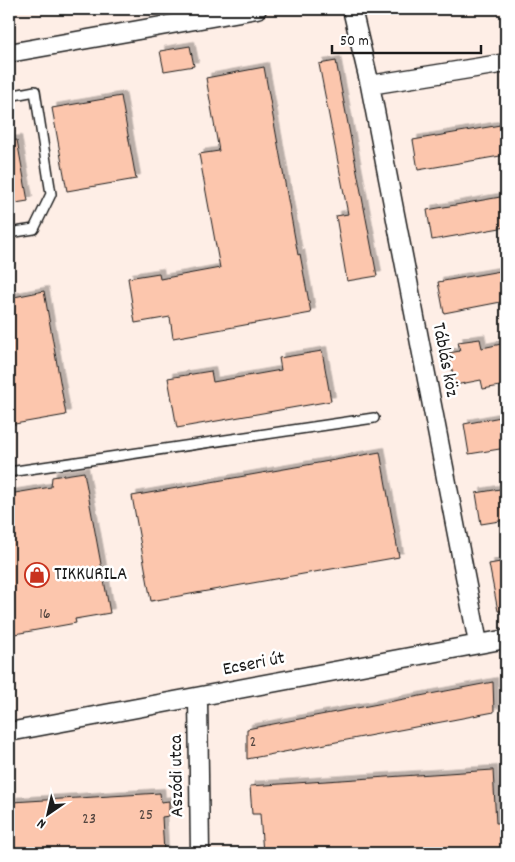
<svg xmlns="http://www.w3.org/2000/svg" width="515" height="862" font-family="Dekko,sans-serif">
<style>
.building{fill:#fcc6ad;stroke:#1c1c1c;filter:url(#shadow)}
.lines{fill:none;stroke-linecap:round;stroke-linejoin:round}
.lane-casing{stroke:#1c1c1c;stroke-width:12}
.street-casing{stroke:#1c1c1c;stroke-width:21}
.lane{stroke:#fff;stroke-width:9}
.street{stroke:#fff;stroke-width:18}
.labels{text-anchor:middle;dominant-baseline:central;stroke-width:5;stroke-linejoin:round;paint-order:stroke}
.number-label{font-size:16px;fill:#544640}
.street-label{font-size:19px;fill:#1c1c1c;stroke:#fff}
.poi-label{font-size:19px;fill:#1c1c1c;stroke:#fff;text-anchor:start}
</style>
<defs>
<filter id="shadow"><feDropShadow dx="4.5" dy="-4.5" stdDeviation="0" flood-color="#0004"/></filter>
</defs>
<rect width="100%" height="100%" fill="#feeee6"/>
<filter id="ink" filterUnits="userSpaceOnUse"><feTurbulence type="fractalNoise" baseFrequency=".02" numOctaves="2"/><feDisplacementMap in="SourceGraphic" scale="10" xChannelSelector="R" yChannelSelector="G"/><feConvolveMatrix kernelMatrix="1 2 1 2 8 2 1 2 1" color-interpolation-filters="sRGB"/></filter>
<g filter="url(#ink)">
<!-- building -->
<path class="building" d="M 190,46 L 194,66 L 164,71 L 160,51 Z
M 336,61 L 377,276 L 347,281 L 336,216 L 348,214 L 319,64 Z
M 264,67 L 298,255 L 300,254 L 311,313 L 173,338 L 170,317 L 135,323 L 128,278 L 159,273 L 160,279 L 220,268 L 199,154 L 219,151 L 206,78 Z
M 121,96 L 136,179 L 67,191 L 52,108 Z
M 506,124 L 506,155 L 418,170 L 413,140 Z
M 17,140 L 28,201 L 9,204 L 9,141 Z
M 506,196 L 506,227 L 432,240 L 427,210 Z
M 506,270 L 506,301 L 444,313 L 438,282 Z
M 44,291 L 66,415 L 9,425 L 9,298 Z
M 480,339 L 482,348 L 506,343 L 506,385 L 483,389 L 481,380 L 455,385 L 449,353 L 460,351 L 458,342 Z
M 322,351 L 331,401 L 177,428 L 168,378 L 211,371 L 213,382 L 281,370 L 279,358 Z
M 506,416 L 506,448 L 469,454 L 464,424 Z
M 380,452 L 399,557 L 151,601 L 132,496 Z
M 84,472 L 110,613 L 75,619 L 76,623 L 9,635 L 9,494 L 51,487 L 52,477 Z
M 506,488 L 506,520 L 481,524 L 476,493 Z
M 506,561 L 506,611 L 498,611 L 489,564 Z
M 493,682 L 494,712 L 247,759 L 247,729 Z
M 493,770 L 496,823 L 506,823 L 506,853 L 263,853 L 260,814 L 252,814 L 250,786 Z
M 160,793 L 161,802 L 169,801 L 169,816 L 162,817 L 164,853 L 15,853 L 12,802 Z"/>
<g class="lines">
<defs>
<path id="lane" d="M 9,96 L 35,91 L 51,194 L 34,229 L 9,233
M 9,472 L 374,418"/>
<path id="street" d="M 352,9 L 370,85 L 478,643
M 9,53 L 257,9
M 370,85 L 506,63
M 198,698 L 200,853
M 9,732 L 506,639"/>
</defs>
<!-- lane casing -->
<use href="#lane" class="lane-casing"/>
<!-- street casing -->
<use href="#street" class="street-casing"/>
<!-- lane -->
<use href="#lane" class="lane"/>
<!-- street -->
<use href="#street" class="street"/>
</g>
</g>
<!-- icons -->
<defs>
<symbol id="shop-ring" viewBox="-11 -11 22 22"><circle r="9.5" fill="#fff" stroke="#c8321e" stroke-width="1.5"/><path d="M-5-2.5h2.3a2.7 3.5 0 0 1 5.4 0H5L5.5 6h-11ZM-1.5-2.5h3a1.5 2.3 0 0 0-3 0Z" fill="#c8321e"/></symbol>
</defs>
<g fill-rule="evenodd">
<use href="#shop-ring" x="23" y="561" width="28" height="28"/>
</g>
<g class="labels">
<!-- number labels -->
<g class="number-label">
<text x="45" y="614">16</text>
<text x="253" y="742">2</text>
<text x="146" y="815">25</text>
<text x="89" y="819">23</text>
</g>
<!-- street labels -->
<g class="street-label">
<text transform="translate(444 360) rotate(79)">Táblás köz</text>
<text transform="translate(254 665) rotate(-11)">Ecseri út</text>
<text transform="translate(178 776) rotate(-91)">Aszódi utca</text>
</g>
<!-- poi labels -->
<g class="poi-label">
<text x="54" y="575">TIKKURILA</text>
</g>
</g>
<!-- margin -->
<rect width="515" height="862" fill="none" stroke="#fff" stroke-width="30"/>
<rect x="15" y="15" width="485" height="832" fill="none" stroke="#1c1c1c" stroke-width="2" filter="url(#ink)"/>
<!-- north arrow -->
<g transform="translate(48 814) rotate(214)" stroke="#ffffff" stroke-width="4" paint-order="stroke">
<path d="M0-4L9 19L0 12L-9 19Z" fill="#1c1c1c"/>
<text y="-8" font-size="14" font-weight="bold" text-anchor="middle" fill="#1c1c1c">N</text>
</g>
<!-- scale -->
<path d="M332 45v8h149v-8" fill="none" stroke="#1c1c1c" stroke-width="2.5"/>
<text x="340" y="45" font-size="15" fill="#1c1c1c" stroke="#ffffff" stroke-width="4" paint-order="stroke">50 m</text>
</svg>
